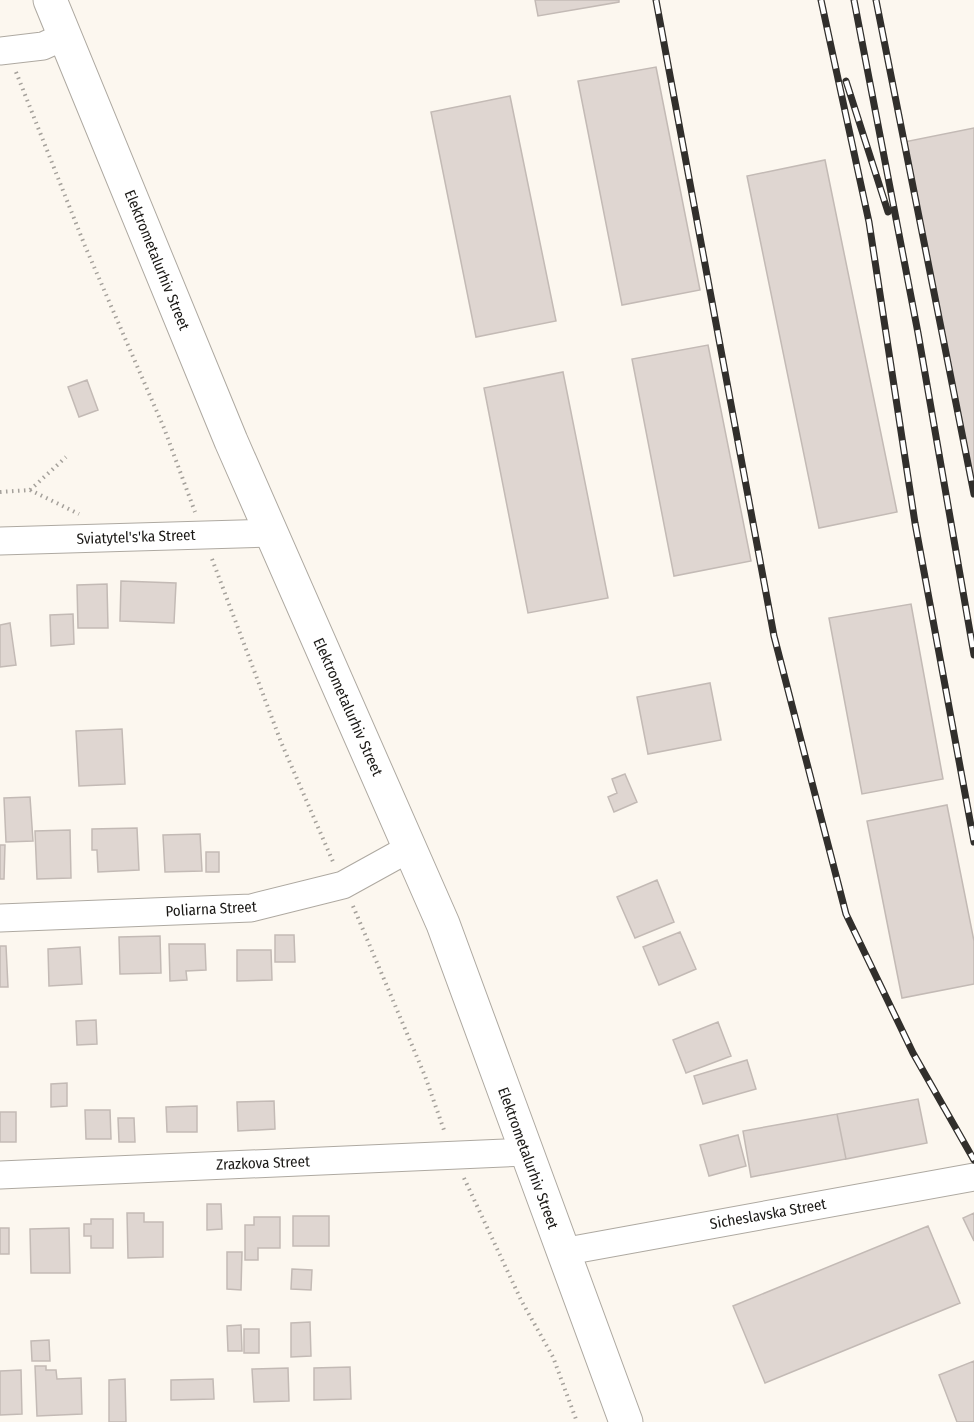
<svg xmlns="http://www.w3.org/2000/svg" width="974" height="1422" font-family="'Fira Sans Condensed',sans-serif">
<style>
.building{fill:#dfd6d1;stroke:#c3bab5;stroke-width:1.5}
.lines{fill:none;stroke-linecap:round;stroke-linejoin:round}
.minor-casing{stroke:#aea9a1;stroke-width:29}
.major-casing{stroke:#aea9a1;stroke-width:35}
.path{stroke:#a5a19b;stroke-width:4;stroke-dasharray:1.5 4.5;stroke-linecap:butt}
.minor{stroke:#fff;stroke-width:27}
.major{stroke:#fff;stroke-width:33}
.rail-casing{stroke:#312f2c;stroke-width:7}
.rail{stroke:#fff;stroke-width:4.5;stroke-dasharray:14;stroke-linecap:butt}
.labels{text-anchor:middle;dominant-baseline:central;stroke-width:4.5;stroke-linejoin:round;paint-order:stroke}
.street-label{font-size:15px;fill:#1a1815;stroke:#fff}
</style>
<rect width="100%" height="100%" fill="#fcf7ef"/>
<!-- building -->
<path class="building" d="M 535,0 L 619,0 L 619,2 L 538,16 Z
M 656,67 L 700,290 L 622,305 L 578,81 Z
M 510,96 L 556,321 L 476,337 L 431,112 Z
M 974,128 L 974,494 L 904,142 Z
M 825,160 L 897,512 L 819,528 L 747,176 Z
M 708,345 L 751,561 L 674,576 L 632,359 Z
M 563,372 L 608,598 L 528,613 L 484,388 Z
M 87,380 L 98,410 L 79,417 L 68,387 Z
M 121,581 L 176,583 L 174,623 L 120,621 Z
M 107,584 L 108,628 L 78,628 L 77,585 Z
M 911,604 L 943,779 L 862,794 L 829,618 Z
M 73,614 L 74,644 L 51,646 L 50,615 Z
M 10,623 L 16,665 L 0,667 L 0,625 Z
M 710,683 L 721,740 L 648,754 L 637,697 Z
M 122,729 L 125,784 L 79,786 L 76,731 Z
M 625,774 L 637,802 L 614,812 L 608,797 L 617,793 L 612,779 Z
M 30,797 L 33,841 L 6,842 L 4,798 Z
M 947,805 L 974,941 L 974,984 L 902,998 L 867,821 Z
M 137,828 L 139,870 L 98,872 L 97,850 L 92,850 L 92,829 Z
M 70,830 L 71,878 L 37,879 L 35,831 Z
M 200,834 L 202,871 L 165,872 L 163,835 Z
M 0,845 L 5,845 L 4,879 L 0,879 Z
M 206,852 L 219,852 L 219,872 L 206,872 Z
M 657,880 L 674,922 L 635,938 L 617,897 Z
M 680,932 L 696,969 L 659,985 L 643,947 Z
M 275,935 L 294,935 L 295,962 L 275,962 Z
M 160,936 L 161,973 L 120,974 L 119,937 Z
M 169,944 L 205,944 L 206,970 L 186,971 L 187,980 L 170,981 Z
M 0,946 L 6,946 L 8,987 L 0,987 Z
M 80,947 L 82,984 L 49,986 L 48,949 Z
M 237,950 L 271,950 L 272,980 L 237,981 Z
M 96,1020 L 97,1044 L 77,1045 L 76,1021 Z
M 718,1022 L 731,1056 L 686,1073 L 673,1040 Z
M 747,1060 L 756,1089 L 703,1104 L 694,1076 Z
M 67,1083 L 67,1106 L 51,1107 L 51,1084 Z
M 918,1099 L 927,1143 L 846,1159 L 837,1114 Z
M 274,1101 L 275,1129 L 238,1131 L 237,1102 Z
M 197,1106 L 197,1132 L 167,1132 L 166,1107 Z
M 85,1110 L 110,1110 L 111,1139 L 86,1139 Z
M 0,1112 L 16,1112 L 16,1142 L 0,1142 Z
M 837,1114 L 846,1159 L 751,1177 L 743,1131 Z
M 118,1118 L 134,1118 L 135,1142 L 119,1142 Z
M 738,1135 L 746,1166 L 709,1176 L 700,1145 Z
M 207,1204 L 221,1204 L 222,1229 L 207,1230 Z
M 127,1213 L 144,1213 L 144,1222 L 163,1222 L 163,1257 L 128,1258 Z
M 974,1213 L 974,1241 L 963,1218 Z
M 293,1216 L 329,1216 L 329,1246 L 293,1246 Z
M 254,1217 L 280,1217 L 280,1248 L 258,1248 L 258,1260 L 245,1260 L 245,1225 L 254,1225 Z
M 91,1219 L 113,1219 L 113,1248 L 91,1248 L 91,1236 L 84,1236 L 84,1224 L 91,1224 Z
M 928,1226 L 960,1303 L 765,1383 L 733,1306 Z
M 0,1228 L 9,1228 L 9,1254 L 0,1254 Z
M 69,1228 L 70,1273 L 31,1273 L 30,1229 Z
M 227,1252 L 242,1252 L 241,1290 L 227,1289 Z
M 292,1269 L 312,1270 L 311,1290 L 291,1289 Z
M 310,1322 L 311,1356 L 291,1357 L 291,1323 Z
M 241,1325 L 242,1351 L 228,1351 L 227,1326 Z
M 244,1329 L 259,1329 L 259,1353 L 244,1353 Z
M 49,1340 L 50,1361 L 32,1361 L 31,1341 Z
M 974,1361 L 974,1422 L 957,1422 L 939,1375 Z
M 35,1366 L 46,1366 L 46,1370 L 56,1370 L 57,1379 L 81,1378 L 82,1414 L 37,1416 Z
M 350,1367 L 351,1399 L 314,1400 L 314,1368 Z
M 288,1368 L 289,1401 L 254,1402 L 252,1369 Z
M 21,1370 L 22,1414 L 0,1415 L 0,1371 Z
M 125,1379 L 126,1422 L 109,1422 L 109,1380 Z
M 213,1379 L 214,1399 L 171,1400 L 171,1380 Z"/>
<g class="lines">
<defs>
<path id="minor" d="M 0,51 L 43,46 L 65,36
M 0,541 L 271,533
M 0,918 L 251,908 L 343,885 L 410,848
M 0,1175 L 526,1152
M 562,1252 L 974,1177"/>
<path id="major" d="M 50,0 L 231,441 L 443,924 L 626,1422"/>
</defs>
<!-- minor casing -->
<use href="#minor" class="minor-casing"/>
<!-- major casing -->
<use href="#major" class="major-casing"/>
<!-- path -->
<path class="path" d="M 16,72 L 85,246 L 164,428 L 195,512
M 30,490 L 66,457
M 0,492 L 30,490 L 79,514
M 212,559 L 281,742 L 334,864
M 353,906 L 425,1076 L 445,1133
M 464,1178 L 521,1300 L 553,1357 L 577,1422"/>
<!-- minor -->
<use href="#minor" class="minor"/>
<!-- major -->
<use href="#major" class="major"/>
<defs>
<path id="rail" d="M 656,0 L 774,636 L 846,914 L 913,1053 L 974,1160
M 821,0 L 869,222 L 915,523 L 974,842
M 854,0 L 918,333 L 974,655
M 876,0 L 974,494
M 846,81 L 888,212"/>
</defs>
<!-- rail casing -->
<use href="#rail" class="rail-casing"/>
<!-- rail -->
<use href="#rail" class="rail"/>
</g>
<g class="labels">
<!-- street labels -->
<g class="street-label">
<text transform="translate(157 260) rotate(68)">Elektrometalurhiv Street</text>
<text transform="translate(136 537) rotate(-2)">Sviatytel's'ka Street</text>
<text transform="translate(348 707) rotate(66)">Elektrometalurhiv Street</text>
<text transform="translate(211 909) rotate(-3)">Poliarna Street</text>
<text transform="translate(528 1158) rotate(70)">Elektrometalurhiv Street</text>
<text transform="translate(263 1163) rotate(-2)">Zrazkova Street</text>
<text transform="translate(768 1214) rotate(-10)">Sicheslavska Street</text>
</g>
</g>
</svg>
